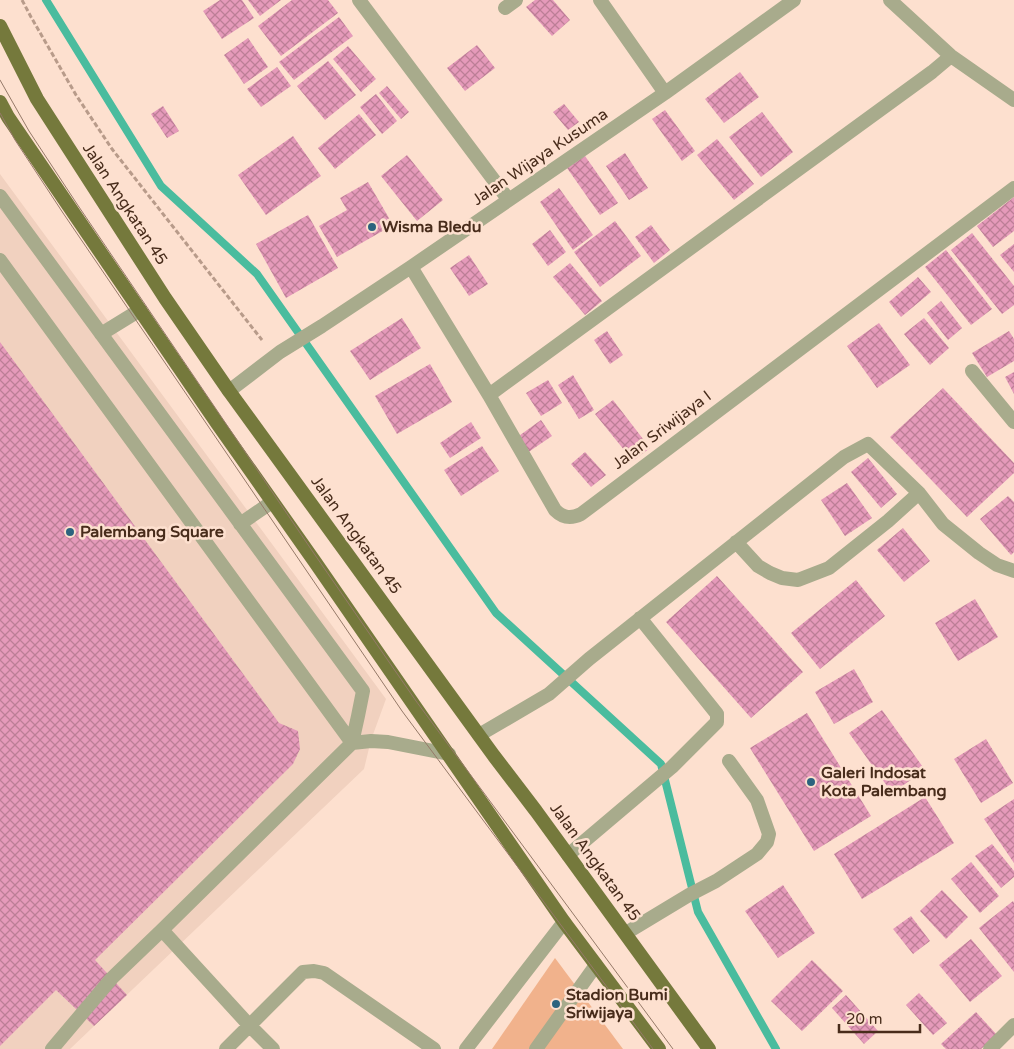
<svg xmlns="http://www.w3.org/2000/svg" width="1014" height="1049" font-family="'Varela Round',sans-serif">
<style>
.built{fill:#f1d1bf}
.green{fill:#f1b28c}
.lines{fill:none;stroke-linecap:round;stroke-linejoin:round}
.stream{stroke:#4abc9e;stroke-width:8}
.building{fill:url(#building-cross-hatch)}
.path{stroke:#b89b8a;stroke-width:3;stroke-dasharray:5 2.5;stroke-linecap:butt}
.service{stroke:#a8ab8c;stroke-width:14}
.minor{stroke:#a8ab8c;stroke-width:14}
.primary{stroke:#75793c;stroke-width:14}
.tram{stroke:#957968;stroke-width:1}
.poi-dot{fill:#2c637e;stroke:#fde0cf;stroke-width:2}
.labels{text-anchor:middle;dominant-baseline:central;stroke-width:5;stroke-linejoin:round;paint-order:stroke}
.street-label{font-size:16px;fill:#482c1b;stroke:#fde0cf}
.poi-label{font-size:16px;font-weight:bold;fill:#482c1b;stroke:#fde0cf;text-anchor:start}
</style>
<defs>
<pattern id="building-cross-hatch" width="8" height="8" patternUnits="userSpaceOnUse" patternTransform="scale(1.25)"><rect width="8" height="8" fill="#e59aba"/><path d="M0 0l8 8M0 8l8-8" fill="none" stroke="#bc7e96"/></pattern>
</defs>
<rect width="100%" height="100%" fill="#fde0cf"/>
<!-- built -->
<path class="built" d="M 0,174 L 386,699 L 371,740 L 364,769 L 70,1049 L 0,1049 Z"/>
<!-- green -->
<path class="green" d="M 555,958 L 623,1049 L 492,1049 Z"/>
<g class="lines">
<!-- stream -->
<path class="stream" d="M 46,0 L 161,186 L 257,274 L 496,613 L 661,764 L 698,912 L 776,1049"/>
</g>
<!-- building -->
<path class="building" d="M 220,0 L 242,0 L 254,18 L 222,39 L 203,11 Z
M 248,0 L 281,0 L 260,16 Z
M 292,0 L 328,0 L 338,13 L 281,56 L 258,26 Z
M 535,0 L 553,0 L 570,20 L 552,36 L 526,7 Z
M 339,17 L 353,36 L 294,80 L 279,62 Z
M 248,38 L 268,67 L 244,84 L 224,55 Z
M 477,45 L 495,68 L 465,91 L 447,68 Z
M 348,46 L 376,79 L 361,92 L 333,59 Z
M 328,61 L 356,95 L 325,120 L 297,86 Z
M 277,67 L 291,86 L 261,107 L 247,89 Z
M 740,72 L 759,97 L 724,123 L 705,99 Z
M 387,86 L 409,112 L 401,119 L 379,93 Z
M 376,94 L 397,121 L 382,134 L 360,107 Z
M 564,104 L 579,122 L 568,130 L 553,112 Z
M 163,106 L 179,131 L 167,138 L 151,114 Z
M 665,110 L 695,151 L 682,161 L 652,119 Z
M 762,112 L 793,152 L 761,177 L 729,137 Z
M 359,114 L 376,135 L 335,169 L 318,148 Z
M 293,136 L 321,176 L 266,215 L 238,175 Z
M 717,139 L 754,184 L 734,200 L 697,155 Z
M 625,153 L 648,188 L 629,200 L 606,166 Z
M 407,155 L 443,200 L 417,221 L 381,176 Z
M 585,156 L 618,203 L 600,215 L 567,168 Z
M 368,182 L 393,225 L 337,257 L 319,226 L 347,210 L 340,198 Z
M 559,188 L 593,235 L 573,250 L 540,202 Z
M 1014,197 L 1014,231 L 993,247 L 977,226 Z
M 308,215 L 338,268 L 286,298 L 256,244 Z
M 615,221 L 641,256 L 600,287 L 574,252 Z
M 651,225 L 670,250 L 654,263 L 635,237 Z
M 550,230 L 566,252 L 548,266 L 532,244 Z
M 972,233 L 1014,286 L 1014,305 L 1002,314 L 951,250 Z
M 1014,244 L 1014,272 L 1000,255 Z
M 946,250 L 992,309 L 971,325 L 925,267 Z
M 469,255 L 488,284 L 469,296 L 450,268 Z
M 570,263 L 602,301 L 585,315 L 553,277 Z
M 918,277 L 931,292 L 901,317 L 889,302 Z
M 941,301 L 962,328 L 948,340 L 927,313 Z
M 402,318 L 421,348 L 370,380 L 350,351 Z
M 924,318 L 949,348 L 930,365 L 904,334 Z
M 879,323 L 910,365 L 877,388 L 847,346 Z
M 607,331 L 623,355 L 610,364 L 594,340 Z
M 1009,331 L 1014,339 L 1014,361 L 987,377 L 972,353 Z
M 0,342 L 279,723 L 298,731 L 300,749 L 293,764 L 95,960 L 127,995 L 94,1026 L 56,990 L 0,1046 Z
M 430,364 L 452,402 L 397,434 L 375,396 Z
M 1014,372 L 1014,394 L 1005,377 Z
M 573,375 L 594,410 L 579,419 L 558,385 Z
M 548,380 L 562,403 L 541,416 L 526,393 Z
M 943,388 L 1014,463 L 1014,473 L 967,517 L 890,437 Z
M 613,400 L 650,448 L 633,461 L 595,414 Z
M 541,420 L 552,436 L 527,453 L 516,438 Z
M 471,422 L 481,438 L 450,458 L 440,443 Z
M 482,446 L 499,471 L 461,496 L 444,470 Z
M 585,452 L 606,475 L 591,487 L 571,464 Z
M 868,458 L 897,494 L 881,508 L 851,472 Z
M 847,483 L 872,518 L 845,536 L 821,500 Z
M 1008,496 L 1014,502 L 1014,552 L 1011,555 L 980,519 Z
M 903,528 L 930,561 L 904,582 L 877,550 Z
M 717,576 L 803,672 L 751,718 L 666,622 Z
M 856,580 L 885,616 L 820,669 L 791,633 Z
M 975,599 L 998,637 L 958,661 L 935,623 Z
M 854,669 L 873,702 L 834,724 L 815,692 Z
M 882,710 L 925,770 L 892,793 L 849,733 Z
M 807,713 L 871,816 L 814,851 L 750,748 Z
M 986,739 L 1013,783 L 981,803 L 954,759 Z
M 925,797 L 954,843 L 862,899 L 834,854 Z
M 1014,799 L 1014,863 L 984,819 Z
M 992,844 L 1014,871 L 1014,877 L 1001,888 L 975,856 Z
M 971,862 L 999,896 L 980,913 L 951,879 Z
M 783,885 L 815,933 L 778,958 L 745,911 Z
M 942,890 L 968,917 L 946,939 L 920,911 Z
M 1013,901 L 1014,903 L 1014,972 L 979,928 Z
M 911,916 L 930,941 L 913,954 L 893,929 Z
M 971,939 L 1002,976 L 970,1002 L 939,965 Z
M 812,960 L 843,991 L 802,1031 L 771,1001 Z
M 919,993 L 947,1023 L 933,1035 L 906,1005 Z
M 846,995 L 878,1031 L 864,1044 L 832,1008 Z
M 976,1012 L 997,1035 L 981,1049 L 946,1049 L 941,1044 Z"/>
<g class="lines">
<!-- path -->
<path class="path" d="M 22,0 L 31,17 L 76,95 L 112,149 L 262,340"/>
<!-- service -->
<path class="service" d="M 0,196 L 363,691 L 358,716 L 352,743 L 162,930 L 112,978 L 52,1049
M 0,260 L 352,743
M 101,334 L 140,310
M 240,524 L 272,502
M 352,743 L 371,741 L 388,742 L 449,754
M 162,930 L 249,1025 L 273,1049
M 226,1049 L 303,972 L 314,971 L 324,973 L 434,1049
M 466,1049 L 564,922
M 536,1049 L 596,965"/>
<!-- minor -->
<path class="minor" d="M 359,0 L 508,199
M 600,0 L 665,93
M 890,0 L 951,56 L 1014,100
M 505,8 L 516,0
M 411,267 L 489,395 L 555,510 C 563,518 571,519 581,514 L 1014,188
M 972,371 L 1014,422
M 229,391 L 280,352 L 322,326 L 411,267 L 665,93 L 794,0
M 489,395 L 932,72 L 951,56
M 736,542 L 758,566 L 770,573 L 782,578 L 798,580 L 829,568 L 888,521 L 919,493
M 479,735 L 549,694 L 589,659 L 844,457 L 868,444 L 919,493 L 943,524 L 979,553 L 997,565 L 1014,571
M 568,855 L 672,767 L 717,722 L 717,714 L 640,618
M 626,933 L 689,895 L 716,881 L 757,854 L 767,842 L 769,834 L 757,800 L 729,761
M 990,1049 L 1014,1025"/>
<!-- primary -->
<path class="primary" d="M 0,26 L 37,99 L 165,298 L 229,391 L 494,756 L 536,811 L 709,1049
M 0,102 L 8,117 L 217,423 L 315,562 L 564,922 L 659,1049"/>
<!-- tram -->
<path class="tram" d="M 0,80 L 29,131 L 77,204 L 315,555 L 416,701 L 673,1049
M 0,113 L 15,140 L 63,213 L 402,711 L 653,1049"/>
</g>
<!-- markers -->
<g class="poi-dot">
<circle cx="372" cy="227" r="5"/>
<circle cx="70" cy="532" r="5"/>
<circle cx="811" cy="782" r="5"/>
<circle cx="556" cy="1004" r="5"/>
</g>
<g class="labels">
<!-- street labels -->
<g class="street-label">
<text transform="translate(540 157) rotate(-34)">Jalan Wijaya Kusuma</text>
<text transform="translate(125 204) rotate(57)">Jalan Angkatan 45</text>
<text transform="translate(662 430) rotate(-37)">Jalan Sriwijaya I</text>
<text transform="translate(356 535) rotate(54)">Jalan Angkatan 45</text>
<text transform="translate(595 862) rotate(54)">Jalan Angkatan 45</text>
</g>
<!-- poi labels -->
<g class="poi-label">
<text x="382" y="227">Wisma Bledu</text>
<text x="80" y="532">Palembang Square</text>
<text x="821" y="773">Galeri Indosat<tspan x="821" dy="18">Kota Palembang</tspan></text>
<text x="566" y="995">Stadion Bumi<tspan x="566" dy="18">Sriwijaya</tspan></text>
</g>
</g>
<!-- scale -->
<path d="M839 1024v8h81v-8" fill="none" stroke="#482c1b" stroke-width="2.5"/>
<text x="846" y="1024" font-size="15" fill="#482c1b" stroke="#fde0cf" stroke-width="4" paint-order="stroke">20 m</text>
</svg>
